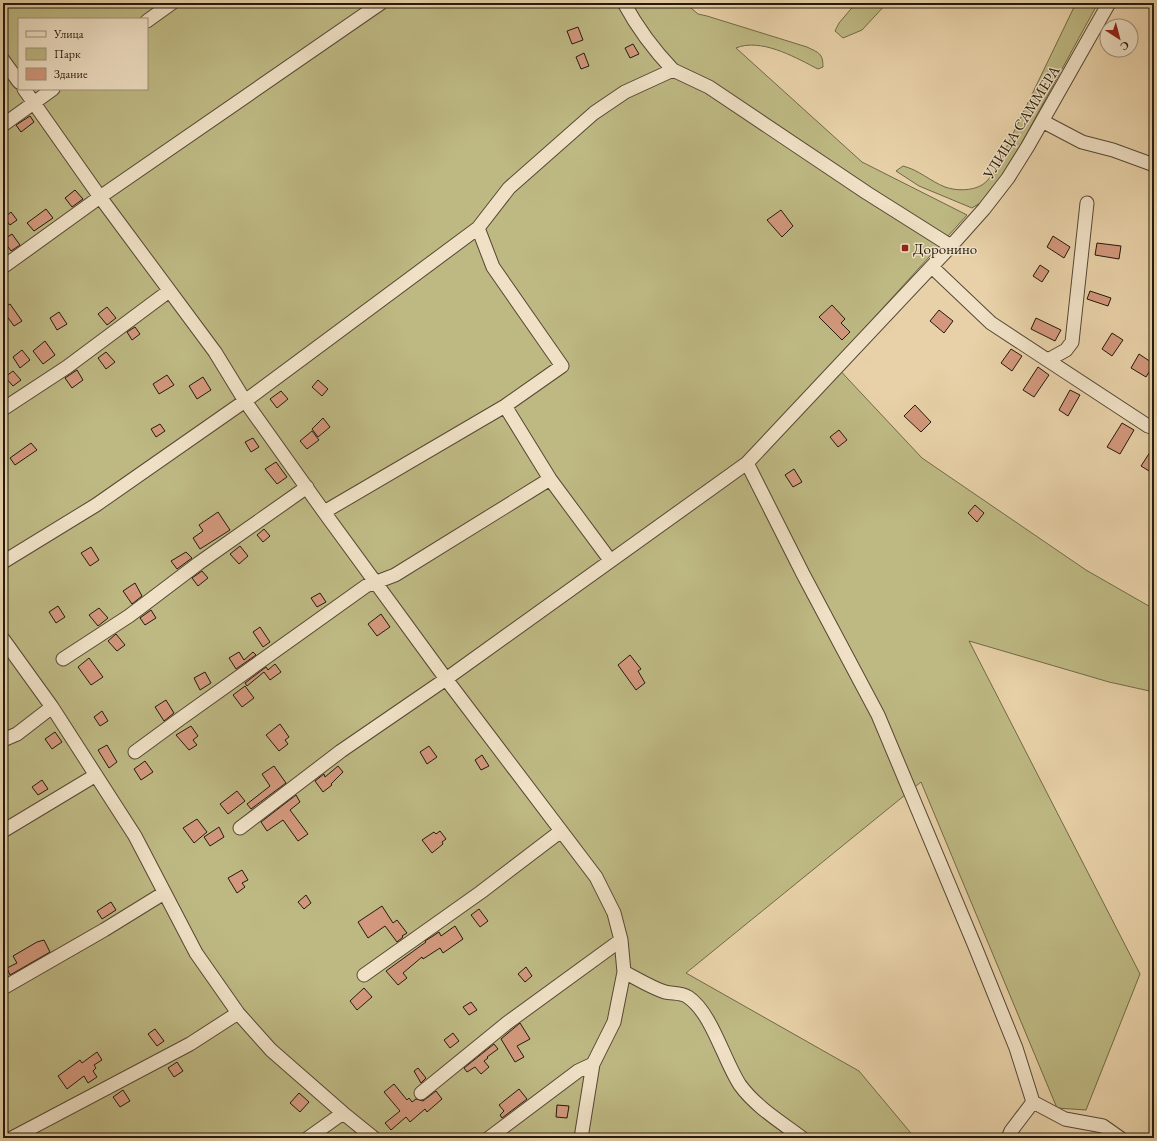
<svg xmlns="http://www.w3.org/2000/svg" width="1157" height="1141" font-family="'EB Garamond',serif">
<style>
.green{fill:#beb983;stroke:#716a48;fill-rule:evenodd}
.building{fill:#d3987d;stroke:#241a0d}
.lines{fill:none;stroke-linecap:round;stroke-linejoin:round}
.minor-casing{stroke:#554834;stroke-width:15}
.minor{stroke:#f0e1c6;stroke-width:13}
.poi-dot{fill:#8f2418;stroke:#f0e1c6;stroke-width:1.5}
.labels{text-anchor:middle;dominant-baseline:central;stroke-width:3;stroke-linejoin:round;paint-order:stroke}
.street-label{font-size:15px;fill:#241a0d;stroke:#f0e1c6}
.poi-label{font-size:15px;fill:#241a0d;stroke:#f0e1c6;text-anchor:start}
</style>
<rect width="100%" height="100%" fill="#e8d1a8"/>
<filter id="stains"><feTurbulence type="fractalNoise" baseFrequency=".005" numOctaves="4"/><feColorMatrix values="0 0 0 0 .2 0 0 0 0 .09 0 0 0 0 .02 0 0 0 .5 -.17"/></filter>
<radialGradient id="worn" r=".72"><stop offset=".6" stop-color="#630" stop-opacity="0"/><stop offset="1" stop-color="#630" stop-opacity=".3"/></radialGradient>
<!-- green -->
<path class="green" d="M 3,3 L 685,3 L 698,14 L 707,16 L 807,47 C 819,53 823,53 823,67 L 818,69 L 814,67 C 793,56 760,38 736,48 L 862,162 L 967,215 L 833,363 L 922,458 L 1086,570 L 1154,609 L 1154,692 L 1109,682 L 969,641 L 1140,974 L 1086,1110 L 1057,1108 L 921,782 L 686,973 L 859,1071 L 915,1138 L 3,1138 ZM 19,19 L 147,19 L 147,89 L 19,89 Z
M 856,3 L 887,3 L 862,30 L 843,38 L 835,31 L 839,23 Z
M 1076,3 L 1098,3 L 1003,177 L 985,200 L 972,208 L 919,186 L 896,171 L 903,166 C 919,170 930,181 945,187 C 956,191 972,191 982,185 C 987,182 991,176 995,171 Z"/>
<!-- building -->
<path class="building" d="M 578,27 L 583,40 L 572,44 L 567,31 Z
M 633,44 L 639,54 L 630,58 L 625,48 Z
M 584,53 L 589,66 L 581,69 L 576,57 Z
M 30,116 L 34,122 L 21,132 L 16,125 Z
M 75,190 L 83,199 L 72,207 L 65,198 Z
M 46,209 L 53,218 L 34,231 L 27,223 Z
M 781,210 L 793,226 L 782,237 L 767,220 Z
M 11,212 L 17,220 L 10,225 L 4,218 Z
M 12,234 L 20,245 L 11,251 L 3,240 Z
M 1053,236 L 1070,247 L 1064,258 L 1047,247 Z
M 1097,243 L 1121,246 L 1119,259 L 1095,255 Z
M 1040,265 L 1049,271 L 1042,282 L 1033,276 Z
M 1090,291 L 1111,298 L 1108,306 L 1087,299 Z
M 10,304 L 22,321 L 14,326 L 3,311 L 3,308 Z
M 832,305 L 845,319 L 841,323 L 850,332 L 842,340 L 819,317 Z
M 107,307 L 116,318 L 107,325 L 98,314 Z
M 939,310 L 953,321 L 944,333 L 930,321 Z
M 59,312 L 67,324 L 57,330 L 50,318 Z
M 1036,318 L 1061,330 L 1055,341 L 1031,329 Z
M 135,327 L 140,334 L 132,340 L 127,332 Z
M 1112,333 L 1123,340 L 1112,356 L 1102,349 Z
M 45,341 L 55,355 L 43,364 L 33,351 Z
M 1011,349 L 1022,356 L 1012,371 L 1001,363 Z
M 22,350 L 30,360 L 20,368 L 13,357 Z
M 106,352 L 115,362 L 106,369 L 98,358 Z
M 1139,354 L 1154,364 L 1146,377 L 1131,368 Z
M 1038,367 L 1049,375 L 1034,397 L 1023,390 Z
M 77,370 L 83,380 L 72,388 L 65,378 Z
M 13,371 L 21,380 L 13,386 L 5,377 Z
M 167,375 L 174,385 L 159,394 L 153,384 Z
M 203,377 L 211,390 L 197,399 L 189,386 Z
M 318,380 L 328,389 L 322,396 L 312,387 Z
M 1070,390 L 1080,395 L 1068,416 L 1059,410 Z
M 281,391 L 288,399 L 277,408 L 270,399 Z
M 915,405 L 931,422 L 921,432 L 904,416 Z
M 323,418 L 330,427 L 318,437 L 312,429 Z
M 1122,423 L 1134,430 L 1120,454 L 1107,447 Z
M 160,424 L 165,431 L 156,437 L 151,429 Z
M 839,430 L 847,440 L 838,447 L 830,437 Z
M 312,431 L 319,440 L 307,449 L 300,441 Z
M 253,438 L 259,447 L 251,452 L 245,442 Z
M 31,443 L 37,450 L 15,465 L 10,458 Z
M 1154,446 L 1154,474 L 1141,466 Z
M 276,462 L 287,477 L 277,484 L 265,469 Z
M 794,469 L 802,482 L 793,487 L 785,475 Z
M 975,505 L 984,513 L 977,522 L 968,513 Z
M 218,512 L 230,530 L 200,549 L 193,538 L 203,531 L 199,525 Z
M 264,529 L 270,536 L 263,542 L 257,535 Z
M 240,546 L 248,556 L 239,564 L 230,554 Z
M 91,547 L 99,560 L 90,566 L 81,553 Z
M 186,552 L 192,558 L 177,569 L 171,561 Z
M 202,571 L 208,578 L 198,586 L 192,578 Z
M 135,583 L 142,596 L 132,604 L 123,591 Z
M 320,593 L 326,602 L 317,607 L 311,598 Z
M 58,606 L 65,617 L 56,623 L 49,612 Z
M 99,608 L 108,618 L 98,626 L 89,615 Z
M 151,610 L 156,618 L 145,625 L 140,618 Z
M 381,614 L 390,627 L 377,636 L 368,624 Z
M 260,627 L 270,642 L 263,647 L 253,632 Z
M 116,634 L 125,645 L 117,651 L 108,641 Z
M 239,652 L 244,660 L 253,652 L 256,655 L 236,669 L 229,658 Z
M 630,655 L 641,669 L 638,671 L 645,683 L 636,690 L 618,665 Z
M 89,658 L 103,677 L 91,685 L 78,667 Z
M 275,664 L 281,672 L 270,680 L 264,672 L 247,686 L 245,683 L 266,667 L 268,670 Z
M 205,672 L 211,683 L 200,690 L 194,678 Z
M 245,686 L 254,698 L 242,707 L 233,695 Z
M 166,700 L 174,713 L 164,721 L 155,707 Z
M 102,711 L 108,721 L 100,726 L 94,717 Z
M 280,724 L 289,737 L 285,740 L 288,744 L 279,751 L 266,735 Z
M 191,726 L 198,736 L 193,740 L 197,745 L 189,750 L 176,735 Z
M 55,732 L 62,742 L 52,749 L 45,739 Z
M 107,745 L 117,762 L 109,768 L 98,750 Z
M 429,746 L 437,757 L 427,764 L 420,752 Z
M 482,755 L 489,766 L 481,770 L 475,760 Z
M 145,761 L 153,772 L 141,780 L 134,769 Z
M 274,766 L 286,783 L 251,809 L 247,804 L 270,786 L 262,774 Z
M 338,766 L 343,772 L 331,784 L 332,785 L 323,792 L 315,781 L 324,774 L 325,777 Z
M 42,780 L 48,789 L 38,795 L 32,787 Z
M 237,791 L 245,801 L 228,814 L 220,804 Z
M 296,795 L 300,802 L 290,810 L 308,834 L 298,841 L 283,820 L 267,831 L 261,822 Z
M 197,819 L 207,832 L 194,843 L 183,828 Z
M 219,827 L 224,837 L 210,846 L 204,837 Z
M 440,831 L 446,839 L 442,842 L 443,844 L 432,853 L 422,840 L 434,832 L 436,834 Z
M 242,870 L 248,880 L 242,883 L 245,887 L 237,893 L 228,878 Z
M 306,895 L 311,903 L 304,909 L 298,902 Z
M 111,902 L 116,910 L 102,919 L 97,911 Z
M 382,906 L 393,923 L 397,920 L 407,933 L 402,936 L 403,937 L 397,942 L 385,926 L 368,938 L 358,922 Z
M 479,909 L 488,921 L 480,927 L 471,915 Z
M 455,926 L 463,939 L 443,953 L 440,948 L 423,959 L 422,957 L 403,973 L 407,978 L 398,985 L 386,971 L 426,942 L 425,941 L 433,936 L 439,932 L 441,936 Z
M 44,940 L 50,952 L 10,975 L 7,968 L 17,963 L 13,956 L 37,942 Z
M 526,967 L 532,976 L 525,982 L 518,974 Z
M 364,988 L 372,997 L 357,1010 L 350,1001 Z
M 471,1002 L 477,1010 L 469,1015 L 463,1007 Z
M 520,1023 L 530,1039 L 517,1046 L 524,1057 L 515,1062 L 501,1039 Z
M 155,1029 L 164,1041 L 157,1046 L 148,1034 Z
M 453,1033 L 459,1041 L 450,1048 L 444,1040 Z
M 494,1044 L 498,1049 L 487,1057 L 488,1058 L 484,1061 L 489,1067 L 481,1074 L 475,1067 L 467,1072 L 464,1068 Z
M 97,1052 L 102,1060 L 94,1065 L 96,1068 L 93,1071 L 97,1077 L 88,1083 L 84,1076 L 67,1089 L 58,1076 L 80,1060 L 82,1063 Z
M 177,1062 L 183,1071 L 174,1077 L 168,1068 Z
M 418,1068 L 426,1078 L 421,1083 L 414,1071 Z
M 394,1084 L 407,1100 L 409,1098 L 412,1102 L 416,1099 L 423,1101 L 436,1091 L 442,1099 L 427,1112 L 425,1109 L 410,1122 L 406,1117 L 391,1130 L 385,1123 L 400,1111 L 384,1092 Z
M 519,1089 L 527,1099 L 502,1118 L 500,1115 L 504,1111 L 499,1105 Z
M 123,1090 L 130,1101 L 120,1107 L 113,1097 Z
M 299,1093 L 309,1102 L 300,1112 L 290,1103 Z
M 557,1105 L 569,1106 L 567,1118 L 556,1117 Z"/>
<g class="lines">
<defs>
<path id="minor" d="M 624,3 C 638,29 652,48 673,70
M 147,21 L 172,3
M 3,60 L 19,82
M 24,89 L 100,197 L 215,352 L 245,401 L 324,512 L 446,679 L 596,877 L 614,913 L 621,940 L 624,972 L 614,1022 L 593,1064 L 581,1138
M 1042,121 L 1082,142 L 1113,150 L 1154,165
M 3,125 L 53,89
M 3,267 L 100,197 L 381,3
M 932,267 L 991,323 L 1148,426 L 1154,428
M 1048,360 L 1066,350 L 1072,342 L 1087,203
M 3,409 L 67,367 L 169,291
M 747,463 L 803,574 L 878,715 L 974,944 L 1016,1048 L 1033,1102 L 1065,1119 L 1103,1126 L 1120,1138
M 550,479 L 610,560
M 324,512 L 505,406 L 562,366 L 493,267 L 478,228
M 3,562 L 96,505 L 245,401 L 478,228 L 509,188 L 594,113 L 625,92 L 673,70 L 709,87 L 867,193 L 951,246
M 3,639 L 52,707 L 135,836 L 196,953 L 238,1013 L 271,1050 L 343,1113 L 374,1138
M 63,659 L 129,616 L 199,563 L 307,487
M 3,740 L 17,734 L 52,707
M 135,752 L 180,719 L 366,586 L 395,575 L 550,479 L 505,406
M 240,828 L 341,751 L 446,679 L 747,463 L 951,246 L 984,209 L 1008,178 L 1028,146 L 1109,3
M 3,831 L 96,775
M 624,972 C 636,978 652,988 665,992 C 672,994 681,992 688,997 C 712,1013 724,1061 740,1085 C 756,1107 781,1122 802,1138
M 364,975 L 481,892 L 561,831
M 3,988 L 104,930 L 164,893
M 421,1093 L 507,1023 L 621,940
M 12,1138 L 190,1044 L 238,1013
M 308,1138 L 343,1113
M 489,1138 L 578,1071 L 593,1064
M 1008,1138 L 1011,1131 L 1033,1102"/>
</defs>
<!-- minor casing -->
<use href="#minor" class="minor-casing"/>
<!-- minor -->
<use href="#minor" class="minor"/>
</g>
<!-- markers -->
<rect class="poi-dot" x="901" y="244" width="8" height="8" rx="2"/>
<g class="labels">
<!-- street labels -->
<g class="street-label">
<text transform="translate(1021 122) rotate(-58)">УЛИЦА САММЕРА</text>
</g>
<!-- poi labels -->
<g class="poi-label">
<text x="913" y="248">Доронино</text>
</g>
</g>
<!-- margin -->
<rect width="1157" height="1141" fill="none" stroke="#e8d1a8" stroke-width="16"/>
<rect x="4" y="4" width="1149" height="1133" fill="none" stroke="#241a0d" stroke-width="2"/>
<rect x="8" y="8" width="1141" height="1125" fill="none" stroke="#241a0d"/>
<!-- legend -->
<rect x="18" y="18" width="130" height="72" fill="#f0e1c6" stroke="#9e917c"/>
<rect x="26" y="31" width="20" height="6" fill="#f0e1c6" stroke="#9e917c"/>
<text x="54" y="38" font-size="12" fill="#241a0d">Улица</text>
<rect x="26" y="48" width="20" height="12" fill="#beb983" stroke="#9e917c"/>
<text x="54" y="58" font-size="12" fill="#241a0d">Парк</text>
<rect x="26" y="68" width="20" height="12" fill="#d3987d" stroke="#9e917c"/>
<text x="54" y="78" font-size="12" fill="#241a0d">Здание</text>
<!-- north arrow -->
<g transform="translate(1119 38) rotate(144)"><circle r="19" fill="#f0e1c6" stroke="#9e917c"/>
<path d="M0-3L7 15L0 10L-7 15Z" fill="#8f2418"/>
<text y="-6" font-size="11" font-weight="bold" text-anchor="middle" fill="#241a0d">С</text>
</g>
<rect width="100%" height="100%" filter="url(#stains)"/>
<rect width="100%" height="100%" fill="url(#worn)"/>
</svg>
